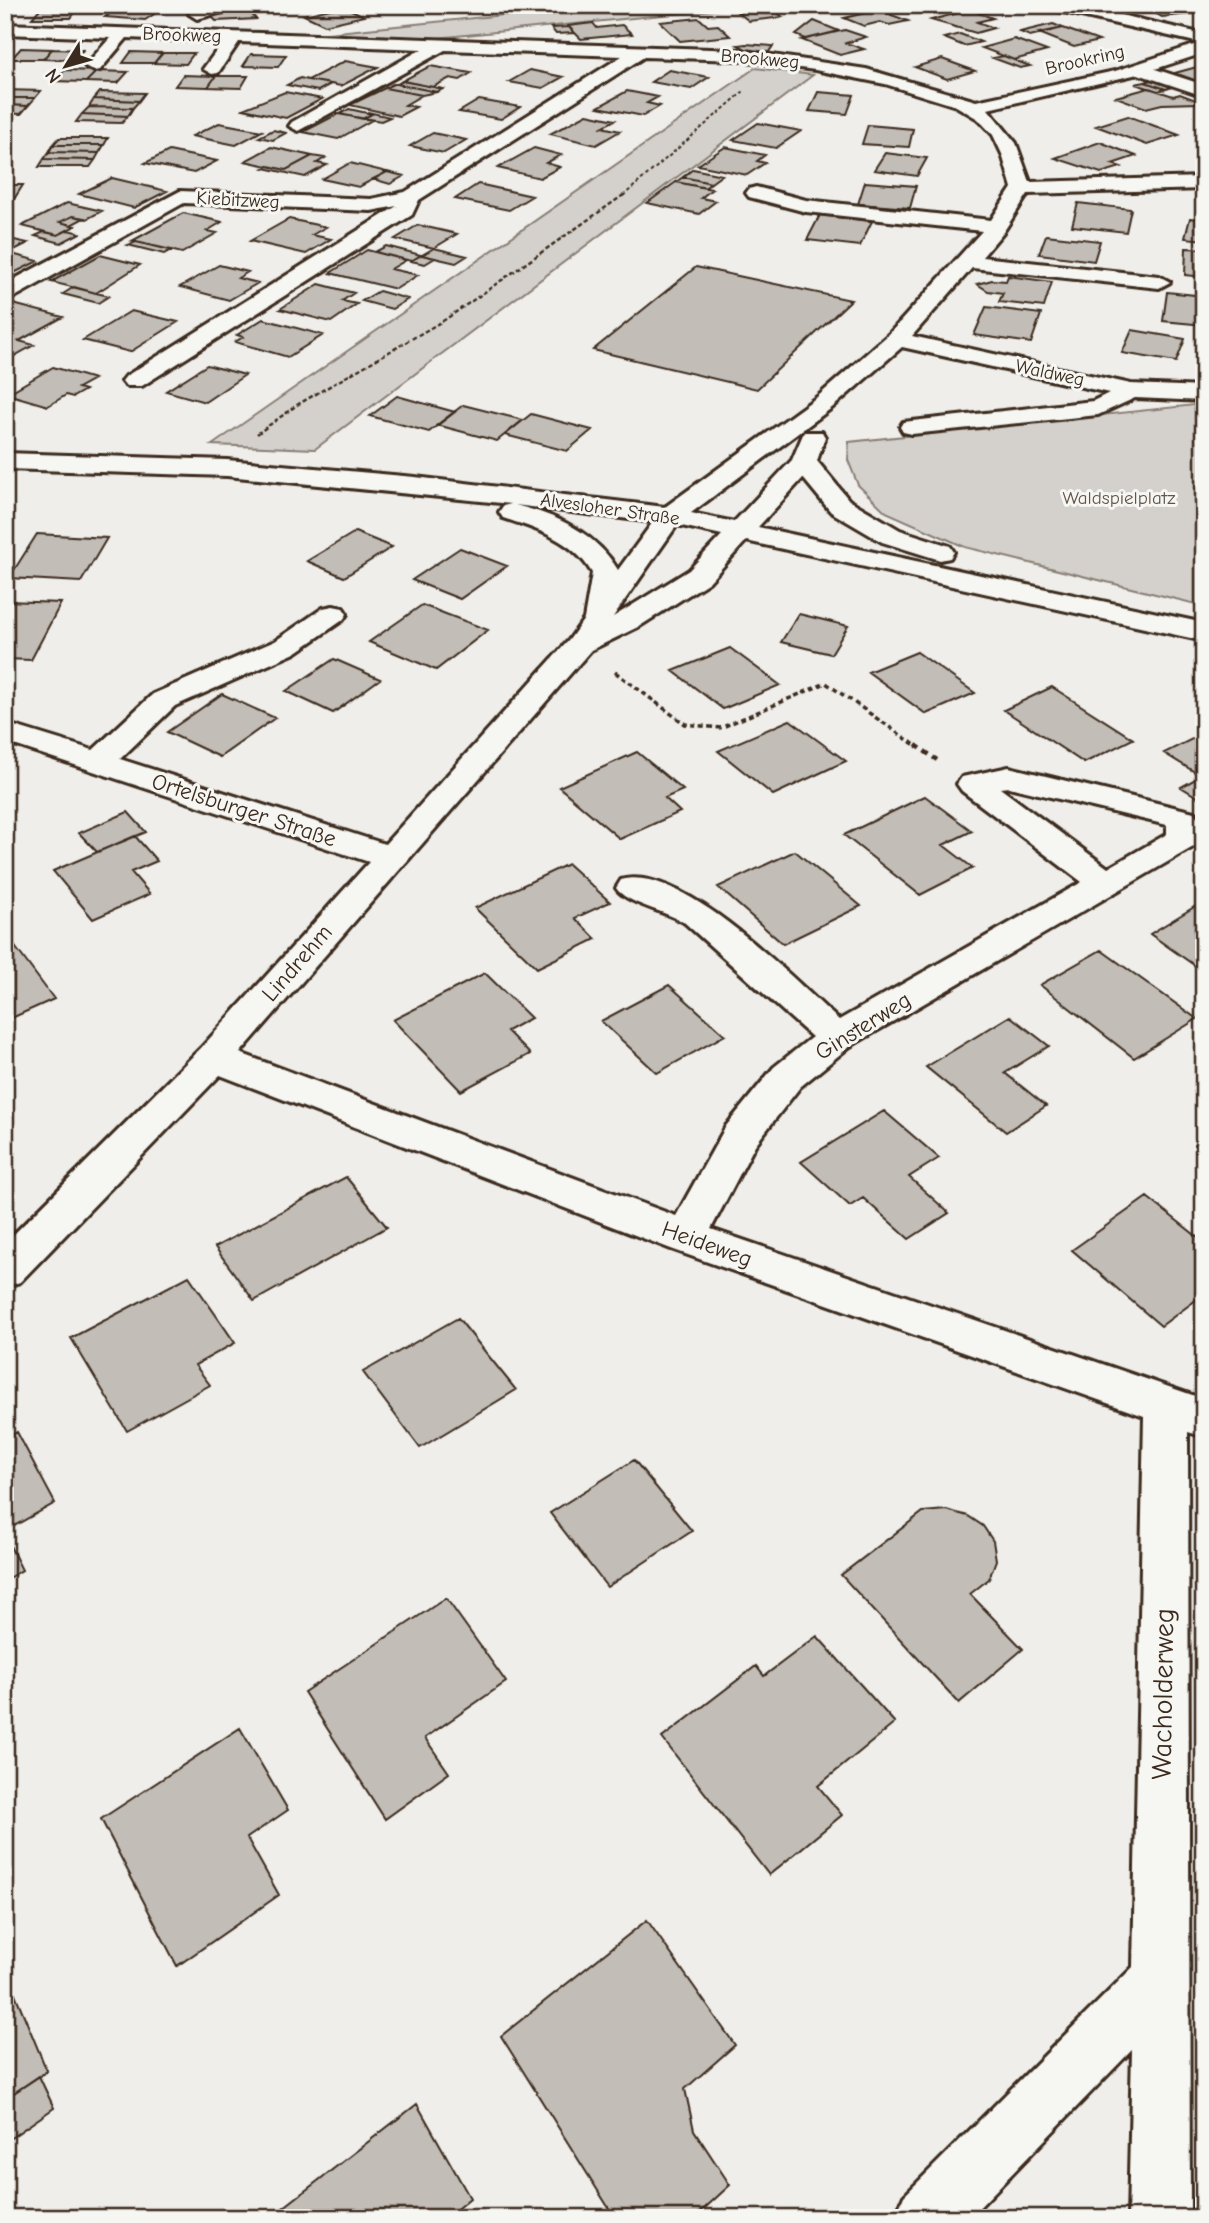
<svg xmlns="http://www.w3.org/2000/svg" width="1209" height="2223" font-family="'Comic Neue',sans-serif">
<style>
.green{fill:#d4d1cc;stroke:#887e75;stroke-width:2}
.building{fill:#c2bdb7;stroke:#3b2a1e;stroke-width:2}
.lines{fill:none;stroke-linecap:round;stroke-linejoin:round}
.minor-casing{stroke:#3b2a1e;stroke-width:6}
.path-far3{stroke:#3b2a1e;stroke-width:2;stroke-dasharray:3.5 2.5;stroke-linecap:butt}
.path-far2{stroke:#3b2a1e;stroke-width:2.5;stroke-dasharray:4.5 2.5;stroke-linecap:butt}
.path-far1{stroke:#3b2a1e;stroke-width:3.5;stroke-dasharray:5 3.5;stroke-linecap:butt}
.path{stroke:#3b2a1e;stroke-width:4.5;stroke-dasharray:6 4.5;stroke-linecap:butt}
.minor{fill:#f6f6f2;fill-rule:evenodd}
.labels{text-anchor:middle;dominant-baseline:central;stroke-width:6;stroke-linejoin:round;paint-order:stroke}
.far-street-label{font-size:19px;fill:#3b2a1e;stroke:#f6f6f2}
.far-park-label{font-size:19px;fill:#61544a;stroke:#f6f6f2}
.street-label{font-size:23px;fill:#3b2a1e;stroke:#f6f6f2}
.near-street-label{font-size:28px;fill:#3b2a1e;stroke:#f6f6f2}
</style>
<rect width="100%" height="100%" fill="#efeeea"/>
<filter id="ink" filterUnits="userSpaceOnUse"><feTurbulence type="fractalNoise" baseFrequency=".0143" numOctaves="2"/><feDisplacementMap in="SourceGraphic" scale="14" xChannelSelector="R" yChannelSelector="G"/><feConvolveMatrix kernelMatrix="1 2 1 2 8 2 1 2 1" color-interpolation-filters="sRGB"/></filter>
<g filter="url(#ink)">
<!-- green -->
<path class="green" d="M 551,5 L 761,5 L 436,38 L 318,34 L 543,11 Z
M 755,68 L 813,75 L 315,449 L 212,445 Z
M 1204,404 L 1204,606 L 965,547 L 886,512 L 858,485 L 848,460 L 849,442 Z"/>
<!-- building -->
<path class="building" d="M 43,5 L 80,5 L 71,18 L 32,18 Z
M 122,5 L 124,5 L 162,9 L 145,20 L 105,17 Z
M 891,5 L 932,5 L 908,11 Z
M 990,5 L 1000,9 L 981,14 L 970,10 Z
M 1141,5 L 1173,5 L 1189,14 L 1162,17 Z
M 343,6 L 364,16 L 325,25 L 304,15 Z
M 246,7 L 256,19 L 216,21 L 209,14 Z
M 770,7 L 783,17 L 749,21 L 736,11 Z
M 878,10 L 908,21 L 889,25 L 880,22 L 864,26 L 844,18 Z
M 970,10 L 993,18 L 977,22 L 994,28 L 976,33 L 931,20 Z
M 699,18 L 708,26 L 718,25 L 730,36 L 680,41 L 660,22 Z
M 814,21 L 839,31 L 806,39 L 796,35 Z
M 593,23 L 597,28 L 622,25 L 632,34 L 581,39 L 568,26 Z
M 1053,24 L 1063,28 L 1030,36 L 1020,32 Z
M 569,27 L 574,33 L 556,34 L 551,28 Z
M 1063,28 L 1099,41 L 1074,47 L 1039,33 Z
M 845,30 L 866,37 L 846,43 L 864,49 L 840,55 L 802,40 Z
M 960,34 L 981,42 L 964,46 L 944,38 Z
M 1014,39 L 1047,51 L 1014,60 L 982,48 Z
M 746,44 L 773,46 L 768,53 L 742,50 L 744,48 L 738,45 Z
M 21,48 L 52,49 L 43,59 L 11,59 Z
M 52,49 L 83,50 L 74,60 L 43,59 Z
M 131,52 L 163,53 L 154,63 L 123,63 Z
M 162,53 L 194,53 L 186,64 L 154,63 Z
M 251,54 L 286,55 L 278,67 L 243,66 Z
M 1004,56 L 1014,60 L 1030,66 L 1020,68 L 993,58 Z
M 942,59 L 975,71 L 947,79 L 915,67 Z
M 345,61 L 378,67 L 341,86 L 308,80 Z
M 1204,65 L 1204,84 L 1175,73 Z
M 430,66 L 471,73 L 460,80 L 450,78 L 433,87 L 402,81 Z
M 65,70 L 97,71 L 86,82 L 54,81 Z
M 530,70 L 563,77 L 543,88 L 509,82 Z
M 669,70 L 709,77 L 691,89 L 651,82 Z
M 97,71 L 128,72 L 118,83 L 86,82 Z
M 183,75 L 215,76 L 216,76 L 208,87 L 175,86 Z
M 216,76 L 248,76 L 241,88 L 208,87 Z
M 300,78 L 308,80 L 331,84 L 318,91 L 287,85 Z
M 1154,79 L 1175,86 L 1166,89 L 1145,82 Z
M 403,81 L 443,89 L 437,92 L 397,84 Z
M 1145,82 L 1166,89 L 1158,91 L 1135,84 Z
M 393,84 L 397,84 L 437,92 L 422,95 L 385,88 Z
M 385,88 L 422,95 L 405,105 L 416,107 L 399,116 L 350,105 Z
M 1149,88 L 1173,96 L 1180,94 L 1196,100 L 1198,103 L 1162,104 L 1146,108 L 1116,97 Z
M 5,90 L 41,91 L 35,98 L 5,98 Z
M 627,91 L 658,97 L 647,103 L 660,106 L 643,116 L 598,107 Z
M 100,92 L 145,93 L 139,101 L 94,99 Z
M 285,92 L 322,99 L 286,118 L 243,109 Z
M 818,92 L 854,95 L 847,114 L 809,111 Z
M 5,98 L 35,98 L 28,106 L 5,105 Z
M 94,99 L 139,101 L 133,108 L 89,107 Z
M 479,100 L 520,107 L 501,119 L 459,112 Z
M 5,105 L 28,106 L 21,114 L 5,113 Z
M 89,107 L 133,108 L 128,116 L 82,114 Z
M 349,109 L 367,113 L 372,114 L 363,119 L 340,114 Z
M 367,113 L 368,112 L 390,117 L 381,121 L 364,118 L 372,114 Z
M 82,114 L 128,116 L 122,123 L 76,122 Z
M 338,114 L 372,120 L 338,139 L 303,132 Z
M 587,114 L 615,120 L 602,127 L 620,131 L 596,145 L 550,134 Z
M 1128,116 L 1179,135 L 1147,145 L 1096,126 Z
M 219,123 L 262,131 L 236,145 L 192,136 Z
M 758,123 L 801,131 L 776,148 L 733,140 Z
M 868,125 L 913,129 L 909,147 L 862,144 Z
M 273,130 L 286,133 L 273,140 L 259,137 Z
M 433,133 L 466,140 L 444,153 L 410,146 Z
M 59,138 L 108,138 L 104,145 L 53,145 Z
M 1100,142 L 1136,156 L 1112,164 L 1121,167 L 1101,173 L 1055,158 Z
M 53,145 L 104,145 L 99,153 L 49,152 Z
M 271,147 L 312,156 L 286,170 L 245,161 Z
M 725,147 L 765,155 L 757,161 L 765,163 L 747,175 L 698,165 Z
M 534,148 L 561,155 L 546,163 L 560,167 L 540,178 L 498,168 Z
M 169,151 L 217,161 L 194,173 L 145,163 Z
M 49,152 L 99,153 L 95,160 L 44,159 Z
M 885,153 L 927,158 L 917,176 L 874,170 Z
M 312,156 L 325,158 L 317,163 L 327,165 L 305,177 L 264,168 L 269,166 L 286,170 Z
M 44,159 L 95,160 L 90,167 L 39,167 Z
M 350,163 L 387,172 L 359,187 L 322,179 Z
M 693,169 L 722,175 L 711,183 L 683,177 Z
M 387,172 L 404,176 L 390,184 L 373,179 Z
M 683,177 L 711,183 L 705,188 L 676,182 Z
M 112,178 L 167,191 L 134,208 L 79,194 Z
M 676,182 L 712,189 L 701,198 L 716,201 L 699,214 L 647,203 Z
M 865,182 L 916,186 L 910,208 L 858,204 Z
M 478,184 L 532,196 L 509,210 L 455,199 Z
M 5,185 L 23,185 L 9,207 L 5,207 Z
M 67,203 L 102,211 L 87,219 L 73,216 L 60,222 L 75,226 L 58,235 L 22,226 Z
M 1078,203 L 1131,209 L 1126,232 L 1072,226 Z
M 183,213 L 222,222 L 207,231 L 217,233 L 182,253 L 132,241 Z
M 820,215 L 872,221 L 860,246 L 807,240 Z
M 73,216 L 84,218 L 71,225 L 60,222 Z
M 1190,218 L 1204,220 L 1204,240 L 1185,238 Z
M 289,219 L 326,227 L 312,235 L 331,239 L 306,254 L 250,241 Z
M 418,225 L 457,234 L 434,248 L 395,239 Z
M 68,230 L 80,233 L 61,243 L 35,236 L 44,232 L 58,235 Z
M 1046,235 L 1100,241 L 1094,261 L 1039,254 Z
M 5,238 L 28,243 L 8,253 L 38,261 L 10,275 L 5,274 Z
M 136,242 L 171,250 L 164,254 L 128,245 Z
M 386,246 L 421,255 L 411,261 L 375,252 Z
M 434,248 L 467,256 L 456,263 L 422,255 Z
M 1186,248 L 1204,249 L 1204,277 L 1185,275 Z
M 367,250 L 406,260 L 391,269 L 418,275 L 396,289 L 330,273 Z
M 100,255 L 140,265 L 96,293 L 51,282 Z
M 421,255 L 422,255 L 435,258 L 425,264 L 411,261 Z
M 219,265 L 248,272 L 238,278 L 258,283 L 229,300 L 180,287 Z
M 696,267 L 738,276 L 851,300 L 757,389 L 593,350 Z
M 1008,276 L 1052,282 L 1044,307 L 999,302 L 1003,293 L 988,291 L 977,284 L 992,280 L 1006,281 Z
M 319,284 L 354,293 L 342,301 L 357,304 L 331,322 L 280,309 Z
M 74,287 L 96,293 L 109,296 L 98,303 L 63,294 Z
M 379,291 L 408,299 L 392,309 L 362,301 Z
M 1167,292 L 1204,296 L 1204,325 L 1163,321 Z
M 13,304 L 63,317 L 19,341 L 34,345 L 9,359 L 5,358 L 5,308 Z
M 986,307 L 1041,314 L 1031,343 L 974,335 Z
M 131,311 L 178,322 L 130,352 L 83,340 Z
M 263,319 L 323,335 L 288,357 L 235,342 L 243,337 L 237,335 Z
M 1132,330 L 1185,339 L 1176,362 L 1122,353 Z
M 207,365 L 245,375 L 205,402 L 166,391 Z
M 53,367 L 94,379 L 78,388 L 85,390 L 73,397 L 66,395 L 48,406 L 7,394 Z
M 397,396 L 455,412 L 429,432 L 370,416 Z
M 463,405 L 523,420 L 497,441 L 437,425 Z
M 531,414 L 592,430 L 567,451 L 505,435 Z
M 355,532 L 392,547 L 344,577 L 307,561 Z
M 37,534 L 107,538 L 81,582 L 9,578 Z
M 460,548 L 507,566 L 460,599 L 412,580 Z
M 5,601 L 61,603 L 31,660 L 5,659 Z
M 422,605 L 488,630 L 436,670 L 369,642 Z
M 799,614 L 848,626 L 831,654 L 781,642 Z
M 730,648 L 780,685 L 723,709 L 673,671 Z
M 917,652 L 975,693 L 926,714 L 868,672 Z
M 334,659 L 380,679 L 333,713 L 286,691 Z
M 1052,687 L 1133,739 L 1084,763 L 1004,710 Z
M 222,694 L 275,718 L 220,757 L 167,732 Z
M 790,720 L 846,761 L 773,795 L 718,751 Z
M 1204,733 L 1204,801 L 1181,787 L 1201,776 L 1164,753 Z
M 637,752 L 683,790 L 665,798 L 680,812 L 620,839 L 559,787 Z
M 925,796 L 972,831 L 943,845 L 973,868 L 920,895 L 844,835 Z
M 128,812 L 146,832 L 97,852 L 79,833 Z
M 135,836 L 157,861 L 131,872 L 150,894 L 93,919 L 53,871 Z
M 795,851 L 861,906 L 783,944 L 718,887 Z
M 568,864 L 610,902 L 575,918 L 596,939 L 537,968 L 475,908 Z
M 1204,901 L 1204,972 L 1150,934 Z
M 13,944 L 54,999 L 5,1021 L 5,947 Z
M 1101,950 L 1197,1019 L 1134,1058 L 1040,985 Z
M 485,973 L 531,1018 L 507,1031 L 530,1054 L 461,1091 L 393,1020 Z
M 669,985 L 725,1035 L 657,1073 L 601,1021 Z
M 1010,1016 L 1049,1046 L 1005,1073 L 1046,1106 L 1006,1132 L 926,1067 Z
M 884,1111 L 939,1158 L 909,1177 L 949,1213 L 909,1239 L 863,1198 L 850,1206 L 801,1162 Z
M 346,1177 L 387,1227 L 254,1301 L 215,1247 Z
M 1147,1197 L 1204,1242 L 1204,1294 L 1161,1326 L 1072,1250 Z
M 189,1276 L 235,1343 L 195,1365 L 210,1385 L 127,1431 L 71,1338 Z
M 458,1318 L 516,1390 L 420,1448 L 363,1372 Z
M 17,1432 L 55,1503 L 5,1531 L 5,1439 Z
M 634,1460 L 692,1531 L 607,1587 L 550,1513 Z
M 946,1510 L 968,1516 L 983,1526 L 993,1541 L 996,1560 L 989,1579 L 970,1594 L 1023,1649 L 959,1703 L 841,1575 L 923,1512 Z
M 5,1536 L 22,1570 L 5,1580 Z
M 446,1598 L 506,1682 L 425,1738 L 449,1773 L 385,1819 L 304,1692 Z
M 817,1636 L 895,1723 L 818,1786 L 842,1815 L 769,1875 L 662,1738 L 756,1666 L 764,1676 Z
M 240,1728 L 288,1810 L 247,1838 L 279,1895 L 177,1966 L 101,1819 Z
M 647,1920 L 735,2045 L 685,2089 L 694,2130 L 730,2185 L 694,2218 L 615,2218 L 501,2036 Z
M 13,1989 L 47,2071 L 5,2099 L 5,1994 Z
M 39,2076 L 54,2108 L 5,2142 L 5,2099 Z
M 417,2104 L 470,2198 L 446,2218 L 270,2218 Z"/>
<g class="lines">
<defs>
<path id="minor" d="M 216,5 L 247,5 L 197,19 L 189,14 L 191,11 Z
M 1047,5 L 1077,5 L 1204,34 L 1204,53 L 1155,69 L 1204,85 L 1204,96 L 1138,74 L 988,109 L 1016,143 L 1030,182 L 1204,177 L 1204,189 L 1028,194 L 1004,231 L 982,257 L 1159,276 L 1170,282 L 1159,288 L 972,268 L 912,336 L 1131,384 L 1204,387 L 1204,401 L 1135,398 L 1098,415 L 912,434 L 903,432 L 900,427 L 903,422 L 1093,401 L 1109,393 L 902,347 L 833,407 L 691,513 L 734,522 L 792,460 L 804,432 L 822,432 L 825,437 L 817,461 L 849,500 L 900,530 L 950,546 L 954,552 L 950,558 L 940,560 L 882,542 L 831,512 L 803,478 L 758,527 L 1204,623 L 1204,641 L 746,541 L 709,582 L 640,626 L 591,650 L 240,1053 L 676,1216 L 726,1126 L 774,1067 L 812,1037 L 685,923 C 667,911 626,904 616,888 L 621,880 C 683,863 794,981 839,1020 L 1082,882 L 962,791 L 957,784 L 962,777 L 1009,767 L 1194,812 C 1201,822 1202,836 1195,846 L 849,1047 L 800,1087 L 755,1145 L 711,1229 L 1204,1399 L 1204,1437 L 1188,1432 L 1190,2218 L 1128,2218 L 1132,2050 L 969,2218 L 895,2218 L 904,2196 L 1133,1967 L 1144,1416 L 671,1249 L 220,1075 L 20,1282 L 5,1287 L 5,1243 L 201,1048 L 369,862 L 5,742 L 5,723 L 93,750 L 153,694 L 275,641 L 323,608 L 333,606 L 343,608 L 347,614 L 343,620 L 295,653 L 175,706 L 120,759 L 385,844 L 569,640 L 584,619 L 592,573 C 573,540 537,529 503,518 L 499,512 L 503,506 L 511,504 L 227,476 L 5,469 L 5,453 L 227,460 L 415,477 L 665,507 L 817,397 L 889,334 L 982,231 L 806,212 L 749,197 L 746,193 L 749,189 L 756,187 L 806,200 L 991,220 L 1012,188 L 1002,154 L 993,135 L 978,119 L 956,106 L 885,84 L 815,70 L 739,60 L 644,57 L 419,200 L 412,215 L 142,386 L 126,386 L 122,381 L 126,376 L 397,206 L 371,211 L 184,203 L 13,298 L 5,299 L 5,284 L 180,191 L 371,199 L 405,192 L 622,56 L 445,50 L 298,131 L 289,126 L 292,122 L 422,49 L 239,42 L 218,73 L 212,74 L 203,69 L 223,42 L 127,38 L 100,70 L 94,71 L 85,66 L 110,38 L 5,34 L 5,24 L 739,50 L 866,69 L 976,101 L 1115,71 L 1200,43 L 1055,10 ZM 515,505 L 653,522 L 618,570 C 596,533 557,515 515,505 ZM 677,525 L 722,535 L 689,570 L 613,617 ZM 1009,787 L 1167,825 L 1167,834 L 1108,868 L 1000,788 Z"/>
</defs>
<!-- minor casing -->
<use href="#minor" class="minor-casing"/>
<!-- path-far3 -->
<path class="path-far3" d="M 590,12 L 663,5
M 623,196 L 744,91"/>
<!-- path-far2 -->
<path class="path-far2" d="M 257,434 L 297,405 L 446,319 L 625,194"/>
<!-- path-far1 -->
<path class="path-far1" d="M 615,672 L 685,724 L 720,728 L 826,683 L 918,747"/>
<!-- path -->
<path class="path" d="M 916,745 L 937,760"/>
<!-- minor -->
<use href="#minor" class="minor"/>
</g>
</g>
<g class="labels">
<!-- far-street labels -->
<g class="far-street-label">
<text transform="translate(182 35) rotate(2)">Brookweg</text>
<text transform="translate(760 59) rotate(5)">Brookweg</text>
<text transform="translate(1085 60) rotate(-13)">Brookring</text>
<text transform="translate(238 200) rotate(3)">Kiebitzweg</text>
<text transform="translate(1050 373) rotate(12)">Waldweg</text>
<text transform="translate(610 509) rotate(8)">Alvesloher Straße</text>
</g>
<!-- far-park labels -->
<g class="far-park-label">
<text x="1119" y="498">Waldspielplatz</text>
</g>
<!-- street labels -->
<g class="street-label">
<text transform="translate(244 810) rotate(18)">Ortelsburger Straße</text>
<text transform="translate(297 963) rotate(-49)">Lindrehm</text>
<text transform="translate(863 1026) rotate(-32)">Ginsterweg</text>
<text transform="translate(707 1244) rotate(20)">Heideweg</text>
</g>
<!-- near-street labels -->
<g class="near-street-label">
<text transform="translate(1163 1694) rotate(-89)">Wacholderweg</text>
</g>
</g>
<!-- margin -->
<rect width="1209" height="2223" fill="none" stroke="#f6f6f2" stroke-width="28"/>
<rect x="14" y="14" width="1181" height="2195" fill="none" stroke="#3b2a1e" stroke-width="2.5" filter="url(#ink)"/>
<!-- north arrow -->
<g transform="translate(66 66) rotate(233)" stroke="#f6f6f2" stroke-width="5" paint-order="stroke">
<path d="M0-5L12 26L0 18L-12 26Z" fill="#3b2a1e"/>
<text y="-10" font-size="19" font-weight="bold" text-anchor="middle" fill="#3b2a1e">N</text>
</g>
</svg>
